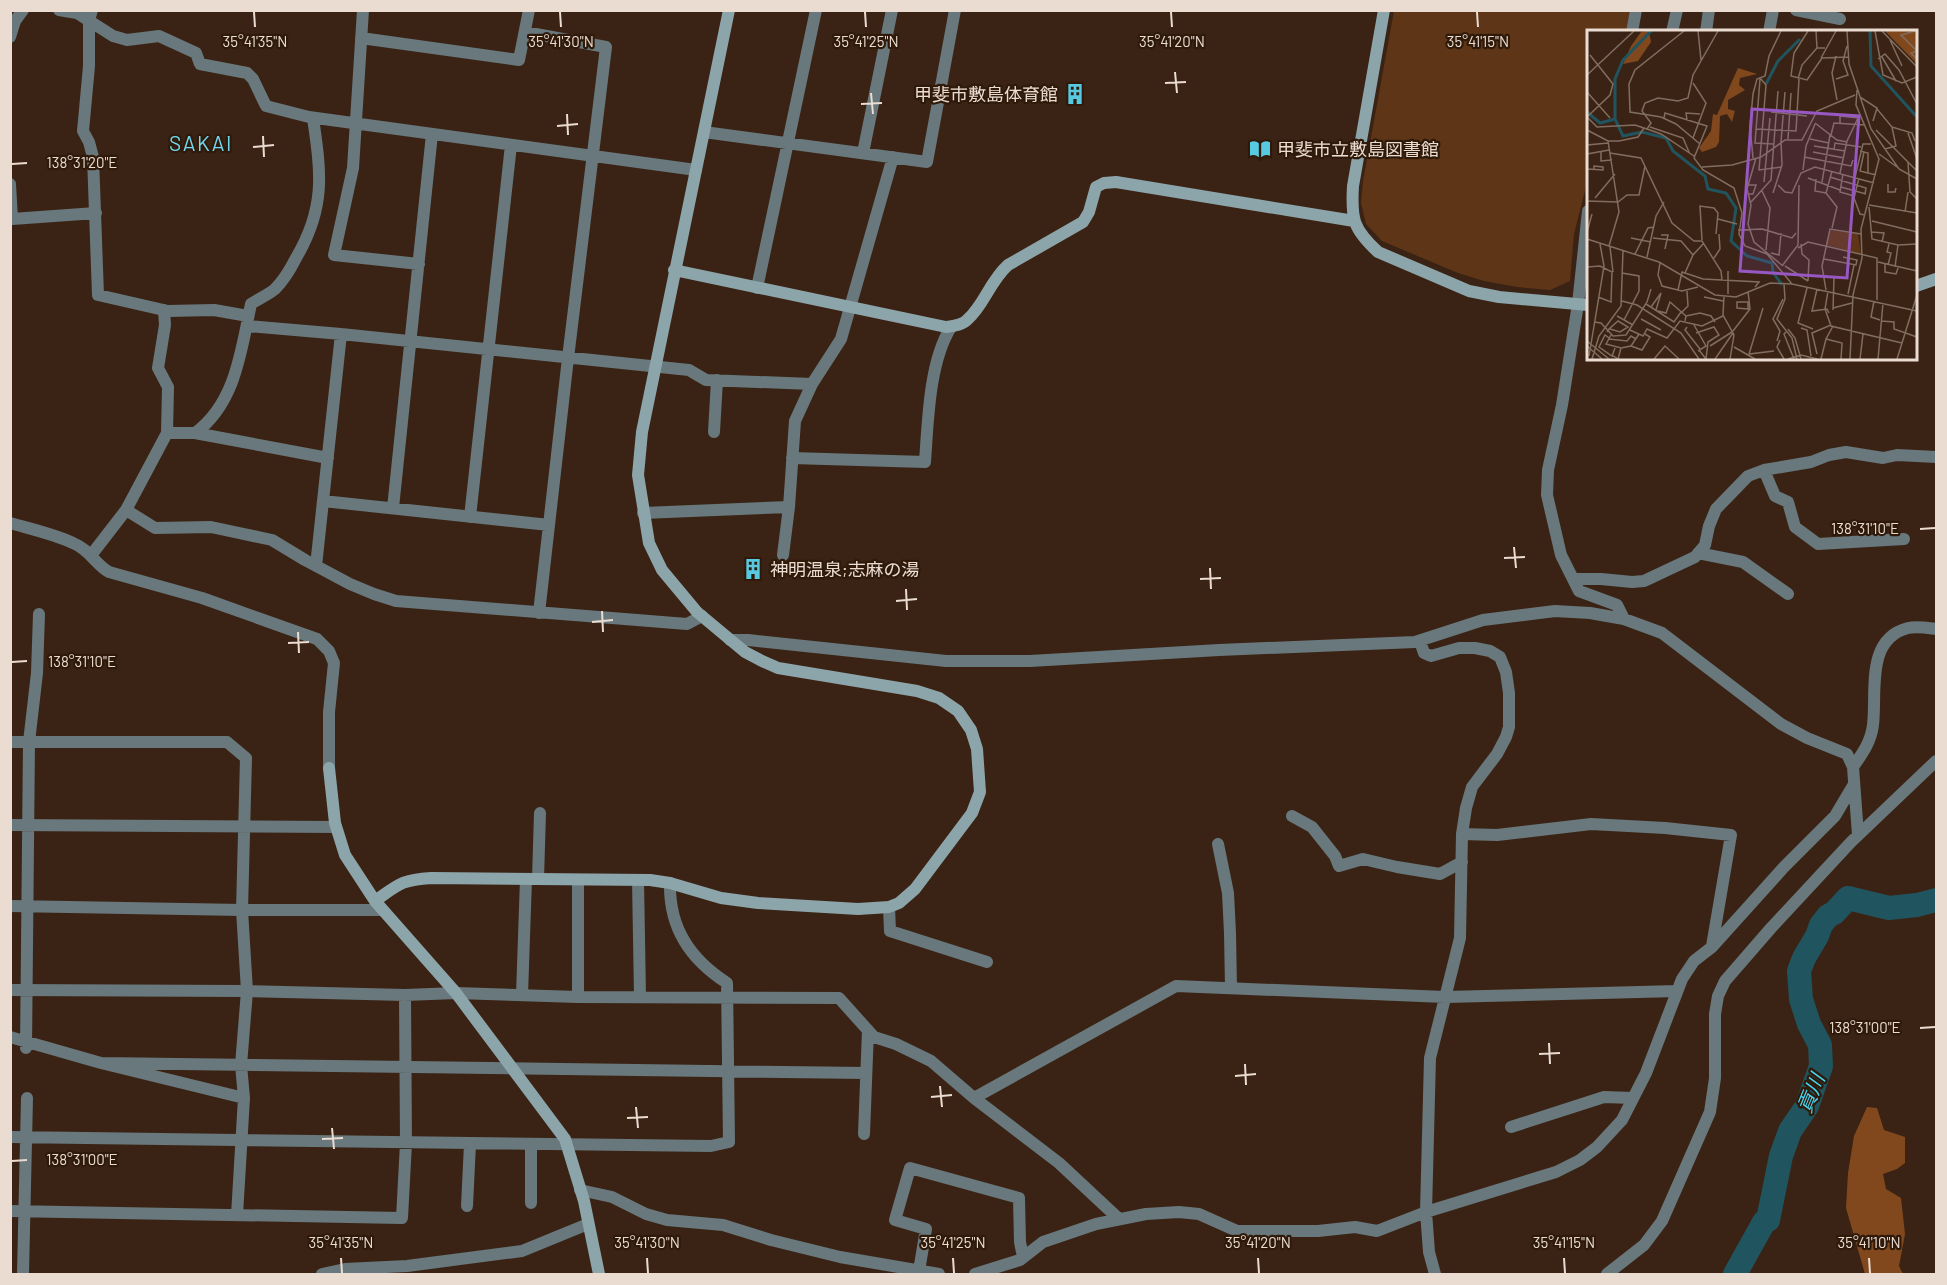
<svg xmlns="http://www.w3.org/2000/svg" width="1947" height="1285" font-family="Barlow,'Noto Sans JP',sans-serif">
<style>
.green{fill:#5e3516}
.forest{fill:#81481e}
.lines{fill:none;stroke-linecap:round;stroke-linejoin:round}
.river{stroke:#20545f;stroke-width:24}
.street{stroke:#68787c;stroke-width:12}
.secondary{stroke:#8ca5ab;stroke-width:12}
.ticks{fill:none;stroke:#ebdcd2;stroke-width:2}
.labels{text-anchor:middle;dominant-baseline:central;stroke-width:4.5;stroke-linejoin:round;paint-order:stroke}
.poi-label{font-size:18px;fill:#ebdcd2;stroke:#2f1a0a;text-anchor:start}
.water-label{font-size:20px;font-style:italic;fill:#47d7f4;stroke:#2f1a0a}
.quarter-label{font-size:21px;letter-spacing:1.5px;fill:#72d8ef;stroke:#2f1a0a}
.inset-river{fill:none;stroke:#20545f;stroke-width:3}
.inset-road{fill:none;stroke:#816d60;stroke-width:1.5}
.view{fill:#9758c4;fill-opacity:0.15;stroke:#9758c4;stroke-width:3}
.inset-edge{fill:none;stroke:#ebdcd2;stroke-width:3}
.ticks-label{font-size:15px;text-anchor:middle;fill:#ebdcd2;stroke:#2f1a0a;stroke-width:4.5;stroke-linejoin:round;paint-order:stroke}
</style>
<rect width="100%" height="100%" fill="#3a2314"/>
<!-- green -->
<path class="green" d="M 1394,11 L 1630,11 L 1626,31 L 1588,32 L 1588,179 L 1574,234 L 1570,281 L 1550,290 L 1517,287 L 1484,281 L 1458,273 L 1382,241 L 1366,224 L 1361,203 L 1363,181 Z"/>
<!-- forest -->
<path class="forest" d="M 1867,1107 L 1877,1108 L 1884,1130 L 1905,1137 L 1905,1163 L 1897,1169 L 1883,1174 L 1886,1189 L 1901,1198 L 1905,1234 L 1899,1266 L 1903,1274 L 1865,1274 L 1846,1208 L 1848,1173 L 1854,1136 Z"/>
<g class="lines">
<!-- river -->
<path class="river" d="M 1735,1274 L 1764,1222 L 1768,1220 L 1781,1156 L 1790,1131 L 1807,1106 L 1821,1066 L 1820,1045 L 1809,1024 L 1801,999 L 1799,971 L 1804,958 L 1817,936 L 1821,925 L 1828,916 L 1834,913 L 1848,898 L 1889,908 L 1917,905 L 1936,900"/>
<!-- street -->
<path class="street" d="M 59,10 L 77,13 L 113,36 L 127,40 L 159,36 L 196,53 L 200,64 L 247,73 L 253,79 L 266,106 L 309,117 L 696,170
M 92,10 L 89,20 L 89,66 L 83,131 L 89,142 L 93,157 L 98,295 L 168,311 L 214,310 L 248,316
M 363,10 L 353,168 L 334,255 L 419,264
M 1796,10 L 1840,19
M 525,32 L 606,47 L 568,358 L 539,613
M 1632,32 L 1636,10
M 1672,32 L 1677,10
M 1706,32 L 1709,10
M 1769,32 L 1773,10
M 10,37 L 15,21 L 23,10
M 361,38 L 519,60 L 529,10
M 704,132 L 927,162 L 955,10
M 863,153 L 892,10
M 10,184 L 12,219 L 96,213
M 1588,211 L 1578,304 L 1562,405 L 1548,470 L 1547,495 L 1561,555 L 1579,591 L 1617,605 L 1624,619
M 757,288 L 816,10
M 164,310 L 165,325 L 158,368 L 168,387 L 167,433
M 247,326 L 341,334 L 689,370 L 706,380 L 812,384
M 714,432 L 717,380
M 195,433 L 328,458
M 792,458 L 925,462 C 928,421 929,362 951,327
M 1764,470 L 1775,496 L 1788,502 L 1795,527 L 1818,544 L 1904,539
M 323,501 L 549,525
M 393,508 L 432,134
M 126,510 L 155,528 L 211,527 L 272,540 L 305,560 L 350,584 L 374,594 L 396,601 L 687,624 L 702,616
M 643,513 L 789,507
M 470,517 L 511,145
M 10,523 C 31,529 54,534 73,543 C 90,550 95,564 109,572 L 202,598 L 317,639 L 329,651 L 334,663 L 329,712 L 329,768
M 1698,553 L 1743,562 L 1788,594
M 92,554 L 126,510 L 167,433 L 195,433 C 236,403 241,350 251,304 C 258,299 268,295 275,289 C 283,281 291,268 296,258 C 326,207 321,173 313,118
M 783,555 L 789,507 L 795,421 L 812,384 L 841,339 L 893,157
M 316,566 L 341,334
M 1573,579 L 1601,579 L 1632,582 L 1644,581 L 1695,557 L 1705,545 L 1709,526 L 1716,509 L 1748,476 L 1764,470 L 1811,462 L 1829,455 L 1846,452 L 1883,458 L 1897,455 L 1936,457
M 730,640 L 748,640 L 946,661 L 1030,661 L 1219,650 L 1415,642 L 1483,620 L 1555,611 L 1590,613 L 1624,619 L 1662,633 L 1781,724 L 1807,738 L 1847,754 L 1853,767 L 1858,835
M 1420,641 L 1424,653 L 1431,656 L 1459,648 L 1475,648 L 1490,651 L 1500,657 L 1506,672 L 1509,693 L 1509,727 L 1506,737 L 1497,754 L 1472,787 L 1466,808 L 1462,834 L 1460,938 L 1430,1058 L 1426,1212 L 1429,1252 L 1435,1274
M 10,742 L 227,742 L 246,758 L 242,910 L 247,991 L 241,1065 L 244,1098 L 237,1215
M 1853,767 C 1862,754 1871,742 1873,725 C 1877,692 1865,639 1908,628 C 1917,626 1928,628 1936,629
M 1292,816 L 1312,827 L 1335,856 L 1339,866 L 1363,859 L 1397,867 L 1440,874 L 1462,862
M 10,825 L 336,827
M 1462,834 L 1497,835 L 1591,824 L 1665,828 L 1731,835 L 1712,946
M 1218,844 L 1228,893 L 1230,933 L 1231,988
M 538,879 L 540,813
M 638,880 L 640,997
M 10,906 L 242,910 L 382,910
M 889,907 L 890,931 L 987,962
M 10,990 L 247,991 L 405,995 L 456,993 L 578,997 L 839,998 L 874,1037 L 896,1044 L 931,1061 L 974,1098 L 1059,1163 L 1119,1219
M 522,995 L 526,879
M 578,997 L 578,880
M 10,1037 L 101,1063 L 244,1098
M 26,1048 L 29,742 L 37,673 L 39,614
M 101,1063 L 866,1073
M 974,1098 L 1176,986 L 1445,997 L 1677,991
M 1511,1127 L 1604,1097 L 1633,1098
M 864,1134 L 868,1030
M 10,1137 L 711,1146 L 729,1142 L 727,983 C 690,959 669,928 670,883
M 531,1144 L 531,1203
M 580,1190 L 612,1197 L 646,1214 L 667,1220 L 723,1225 L 771,1240 L 840,1257 L 939,1274
M 467,1206 L 470,1144
M 10,1211 L 402,1218 L 406,1143 L 405,995
M 919,1271 L 926,1229 L 895,1220 L 910,1168 L 1019,1198 L 1020,1242 L 1023,1257
M 23,1274 L 27,1098
M 322,1274 L 345,1269 L 407,1266 L 522,1251 L 588,1224
M 975,1274 L 1020,1260 L 1043,1242 L 1096,1224 L 1146,1214 L 1179,1212 L 1199,1214 L 1237,1231 L 1318,1231 L 1355,1227 L 1377,1231 L 1426,1212 L 1556,1172 L 1580,1160 L 1597,1147 L 1622,1120 L 1646,1073 L 1682,979 L 1694,961 L 1712,947 L 1784,867 L 1835,816 L 1854,784
M 1607,1274 L 1644,1245 L 1662,1221 L 1710,1112 L 1715,1078 L 1715,1014 L 1718,996 L 1725,981 L 1771,928 L 1851,842 L 1936,761"/>
<!-- secondary -->
<path class="secondary" d="M 1384,10 L 1353,186 C 1351,219 1353,229 1378,252 L 1469,291 L 1499,297 L 1588,305
M 674,270 L 946,327 C 954,326 963,325 968,319 C 984,305 990,281 1008,265 L 1083,222 L 1089,212 L 1096,187 L 1104,183 L 1116,182 L 1354,221
M 1916,286 L 1936,279
M 329,768 L 335,823 L 345,855 L 375,901 L 456,993 L 565,1139 L 584,1201 L 599,1274
M 375,901 C 399,884 401,880 431,878 L 650,880 L 670,883 L 721,898 L 758,903 L 858,909 L 889,907 L 899,903 L 915,889 L 972,813 L 980,792 L 977,749 L 971,730 L 958,711 L 939,698 L 917,691 L 778,668 L 762,661 L 745,652 L 697,612 L 662,570 L 649,543 L 638,475 L 642,432 L 729,10"/>
</g>
<!-- ticks -->
<path class="ticks" d="M 254,12 L 255,27M 560,12 L 561,27M 865,12 L 866,27M 1171,12 L 1172,27M 1477,12 L 1478,27M 1175,72 L 1177,93M 1165,83 L 1186,82M 871,93 L 873,114M 861,104 L 882,103M 567,114 L 568,135M 557,126 L 578,124M 263,136 L 264,157M 253,147 L 274,145M 12,164 L 27,163M 1920,529 L 1935,528M 1514,547 L 1516,568M 1504,558 L 1525,557M 1210,568 L 1211,589M 1200,579 L 1221,578M 906,589 L 907,610M 896,601 L 917,599M 602,611 L 603,632M 592,622 L 613,620M 298,632 L 299,653M 288,643 L 309,642M 12,662 L 27,661M 1920,1028 L 1935,1027M 1549,1043 L 1550,1064M 1539,1054 L 1560,1053M 1245,1064 L 1246,1085M 1235,1076 L 1256,1074M 940,1086 L 942,1107M 931,1097 L 952,1095M 636,1107 L 638,1128M 627,1118 L 648,1117M 332,1128 L 334,1149M 322,1139 L 343,1138M 12,1161 L 27,1160M 341,1258 L 342,1273M 647,1258 L 648,1273M 953,1258 L 954,1273M 1258,1258 L 1259,1273M 1564,1258 L 1565,1273M 1869,1258 L 1870,1273"/>
<!-- icons -->
<defs>
<symbol id="building-bare" viewBox="-9 -9 18 18"><path d="M-4-6H4V6H1V3H-1V6H-4ZM-2.5-4.3h1.7v1.8h-1.7ZM.8-4.3h1.7v1.8H.8ZM-2.5-1h1.7V.8h-1.7ZM.8-1h1.7V.8H.8Z" fill="#57c9e1" stroke="#2f1a0a" stroke-width="2.5" paint-order="stroke"/></symbol>
<symbol id="library-bare" viewBox="-9 -9 18 18"><path d="M-6-4Q-3-5.5-.7-3.5V5Q-3 3-6 4ZM6-4Q3-5.5 .7-3.5V5Q3 3 6 4Z" fill="#57c9e1" stroke="#2f1a0a" stroke-width="2.5" paint-order="stroke"/></symbol>
</defs>
<g fill-rule="evenodd">
<use href="#building-bare" x="1060" y="79" width="30" height="30"/>
<use href="#library-bare" x="1245" y="134" width="30" height="30"/>
<use href="#building-bare" x="738" y="554" width="30" height="30"/>
</g>
<g class="labels">
<!-- poi labels -->
<g class="poi-label">
<text x="1058" y="94" text-anchor="end">甲斐市敷島体育館</text>
<text x="1277" y="149">甲斐市立敷島図書館</text>
<text x="770" y="569">神明温泉;志麻の湯</text>
</g>
<!-- water labels -->
<g class="water-label">
<text transform="translate(1810 1093) rotate(-68)">貢川</text>
</g>
<!-- quarter labels -->
<g class="quarter-label">
<text x="201" y="142">SAKAI</text>
</g>
</g>
<!-- overview -->
<g transform="translate(1587 30)">
<rect width="330" height="330" fill="#3a2314"/>
<path d="M 244,200 L 271,204 L 274,224 L 239,215 Z" fill="#5e3516"/>
<path d="M 62,1 L 64,12 L 51,31 L 36,34 L 44,16 L 54,2 ZM 298,1 L 330,1 L 330,34 ZM 151,38 L 170,44 L 153,48 L 152,55 L 158,60 L 141,70 L 141,79 L 148,81 L 145,92 L 140,84 L 133,86 L 132,112 L 129,117 L 115,122 L 112,118 L 124,101 L 126,84 L 130,85 Z" fill="#81481e"/>
<path class="inset-river" d="M 283,1 L 284,36 L 330,87M 179,54 L 191,31 L 213,9M 0,82 L 13,93 L 28,89 L 28,49 L 36,30 L 64,1M 28,89 L 36,106 L 55,102 L 79,108 L 86,121 L 118,146 L 121,159 L 139,163 L 149,178 L 144,211 L 160,226 L 185,233 L 186,242 L 195,255"/>
<path class="inset-road" d="M 97,1 L 48,40 L 42,54 L 43,82 L 74,87 L 89,94 L 113,114M 111,1 L 114,30M 221,1 L 207,23 L 204,46 L 220,50 L 235,28 L 261,27M 229,1 L 230,18 L 238,18M 260,1 L 262,34 L 284,99 L 312,139 L 330,149M 288,1 L 296,45 L 315,53 L 330,47M 295,1 L 330,37M 328,1 L 314,5 L 330,21 L 324,23 L 330,29M 303,10 L 315,36M 249,26 L 245,43 L 250,70M 295,27 L 309,51M 234,28 L 249,1M 291,29 L 298,24 L 312,40 L 330,74M 0,45 L 47,1M 173,48 L 179,55 L 172,140 L 194,137M 173,49 L 168,113 L 186,114M 211,49 L 215,35 L 230,18M 249,49 L 261,45 L 256,31 L 260,16M 0,62 L 23,88M 273,67 L 290,78 L 286,91M 290,79 L 305,97 L 309,116 L 298,119M 184,82 L 220,86M 0,87 L 10,97 L 48,95 L 60,99 L 64,93 L 55,81 L 58,73 L 71,68 L 91,71 L 101,68 L 106,45 L 131,1M 0,87 L 23,65 L 26,54 L 3,25M 77,88 L 78,83 L 120,96 L 107,128 L 116,140 L 147,158 L 155,183 L 152,204 L 158,216 L 180,224 L 205,254M 100,90 L 99,83 L 113,84M 228,93 L 250,110 L 260,112M 253,93 L 253,86 L 272,88M 63,97 L 96,108 L 102,122M 305,97 L 325,103 L 328,111M 60,99 L 74,104 L 107,126M 169,99 L 209,101 L 212,49M 0,100 L 21,111 L 32,111 L 51,107 L 57,98M 289,100 L 330,141M 321,103 L 330,129M 244,105 L 247,93 L 278,95M 106,108 L 119,73 L 106,53M 201,109 L 204,63M 223,109 L 242,113M 21,111 L 32,182 L 22,216M 194,112 L 198,62M 0,115 L 21,113M 227,116 L 258,121M 247,120 L 248,113 L 274,117M 14,121 L 14,131 L 25,130M 273,121 L 281,123 L 281,143 L 289,145M 226,122 L 257,128M 277,122 L 273,141 L 281,143M 23,123 L 54,128 L 85,193 L 107,211 L 115,211 L 134,241 L 135,250M 0,124 L 22,120M 292,124 L 310,137M 217,127 L 264,136 L 266,130M 166,128 L 163,96 L 166,64 L 170,49 L 178,46 L 182,26 L 194,1M 169,128 L 160,159 L 164,175 L 161,194 L 167,212 L 196,236M 321,132 L 323,162 L 330,169M 115,137 L 145,135 L 174,127 L 198,110 L 215,110 L 230,81 L 268,65M 0,139 L 16,140 L 16,137 L 7,136 L 7,140M 216,140 L 219,116 L 228,94M 245,141 L 239,163 L 250,177 L 245,198M 253,143 L 260,111 L 271,88M 256,144 L 253,162 L 267,166M 243,147 L 279,158 L 278,164M 268,147 L 276,114 L 284,114M 221,148 L 253,160M 272,148 L 267,168 L 273,184 L 278,185M 229,149 L 228,161 L 239,163M 177,152 L 183,88M 235,152 L 243,105M 301,154 L 301,162 L 308,162 L 309,158M 161,155 L 169,155 L 166,164 L 162,164M 191,155 L 198,162 L 205,163 L 214,143 L 228,137 L 287,153M 254,157 L 279,164M 175,161 L 183,178 L 179,220M 186,163 L 195,135 L 194,112M 8,168 L 28,144M 0,171 L 31,172 L 40,165 L 52,165 L 58,136M 164,172 L 184,150 L 191,61M 282,175 L 330,183M 282,177 L 285,209 L 311,215 L 330,214M 318,182 L 321,162M 131,189 L 150,194M 285,191 L 330,202M 151,200 L 175,199 L 205,208 L 209,203M 0,202 L 5,184M 284,202 L 297,203 L 295,212M 74,205 L 81,205 L 78,219M 44,208 L 64,212M 66,208 L 94,211 L 106,225M 0,209 L 72,232 L 128,265 L 149,267 L 183,253 L 205,254 L 330,281M 115,210 L 113,176 L 127,178 L 131,183 L 129,204M 214,214 L 215,224 L 222,230 L 221,251M 23,217 L 26,242M 211,218 L 221,212 L 290,228 L 290,270M 184,223 L 192,225 L 194,203M 48,224 L 61,198 L 67,197M 60,227 L 69,186 L 77,172M 127,228 L 133,219 L 132,204M 237,229 L 269,235 L 270,230 L 256,227M 291,232 L 330,241M 73,233 L 71,245 L 75,256 L 95,261 L 111,257M 298,234 L 298,242 L 309,244 L 311,238M 301,235 L 304,223 L 300,222 L 302,214M 195,236 L 211,215 L 212,155M 198,236 L 221,251M 0,237 L 13,236 L 25,242 L 24,272 L 11,267M 308,237 L 311,215M 141,241 L 141,264M 35,243 L 52,246 L 52,261 L 37,290M 98,243 L 106,225 L 117,213M 197,254 L 198,269 L 190,289 L 205,308 L 210,329M 220,258 L 211,293 L 226,299M 230,259 L 225,281 L 240,279 L 242,283M 91,260 L 95,242 L 116,249 L 172,252 L 168,257M 239,260 L 235,236 L 243,199 L 274,204M 241,261 L 238,279 L 244,296 L 315,313M 261,264 L 267,235M 137,266 L 136,285 L 147,305 L 143,329M 117,267 L 136,271M 35,271 L 50,275 L 94,303 L 112,329M 287,271 L 284,287 L 293,290M 59,274 L 87,292 L 94,282M 64,277 L 74,263 L 69,280M 176,278 L 162,324 L 187,321M 246,278 L 265,273M 161,279 L 161,272 L 150,272 L 150,278 L 161,279 L 163,279M 246,280 L 247,247M 71,281 L 79,283 L 83,272 L 99,286 L 98,291M 94,283 L 101,276 L 100,261M 30,286 L 46,295M 99,286 L 113,283 L 124,286 L 128,292M 54,289 L 74,300M 294,291 L 307,292 L 307,299 L 330,307M 7,292 L 14,293 L 26,306 L 39,305 L 60,272 L 64,259M 107,295 L 119,316 L 111,321M 246,296 L 239,309 L 255,313 L 254,329M 100,297 L 98,300 L 113,319M 214,298 L 220,300 L 224,326M 201,299 L 208,308 L 214,329M 43,300 L 56,306 L 60,299 L 80,308 L 93,291 L 115,296 L 136,286M 146,301 L 163,279 L 161,261M 20,302 L 22,299 L 31,291 L 41,297 L 33,302 L 23,299M 199,302 L 197,304 L 207,329M 109,303 L 127,297 L 132,305 L 121,312 L 119,329 L 112,320M 24,305 L 19,314 L 34,318 L 44,316 L 52,304M 22,308 L 18,305 L 12,317 L 25,326 L 28,318M 22,309 L 40,311 L 44,306 L 49,309M 193,310 L 190,317 L 197,329M 0,311 L 22,329M 190,311 L 193,301 L 186,289 L 196,269M 0,316 L 15,329M 44,316 L 55,320 L 63,307 L 58,304M 123,316 L 145,302M 147,317 L 168,329M 230,324 L 225,303 L 244,295M 25,325 L 31,329 L 34,318M 2,326 L 17,236 L 13,214M 5,329 L 12,306 L 34,276 L 36,221M 67,329 L 78,316 L 92,329M 128,329 L 146,303M 201,329 L 214,325 L 230,329M 234,329 L 239,309M 263,329 L 266,265 L 275,228 L 274,199 L 292,129 L 269,75 L 270,60M 273,329 L 276,304M 291,329 L 296,273M 310,329 L 330,265"/>
<path class="view" d="M 165,79 L 272,86 L 260,248 L 153,241 Z"/>
<rect width="330" height="330" class="inset-edge"/>
</g>
<g class="ticks-label">
<text x="255" y="47">35°41'35"N</text>
<text x="561" y="47">35°41'30"N</text>
<text x="866" y="47">35°41'25"N</text>
<text x="1172" y="47">35°41'20"N</text>
<text x="1478" y="47">35°41'15"N</text>
<text x="82" y="168">138°31'20"E</text>
<text x="1865" y="534">138°31'10"E</text>
<text x="82" y="667">138°31'10"E</text>
<text x="1865" y="1033">138°31'00"E</text>
<text x="82" y="1165">138°31'00"E</text>
<text x="341" y="1248">35°41'35"N</text>
<text x="647" y="1248">35°41'30"N</text>
<text x="953" y="1248">35°41'25"N</text>
<text x="1258" y="1248">35°41'20"N</text>
<text x="1564" y="1248">35°41'15"N</text>
<text x="1869" y="1248">35°41'10"N</text>
</g>
<!-- border -->
<rect width="1947" height="1285" fill="none" stroke="#ebdcd2" stroke-width="24"/>
</svg>
